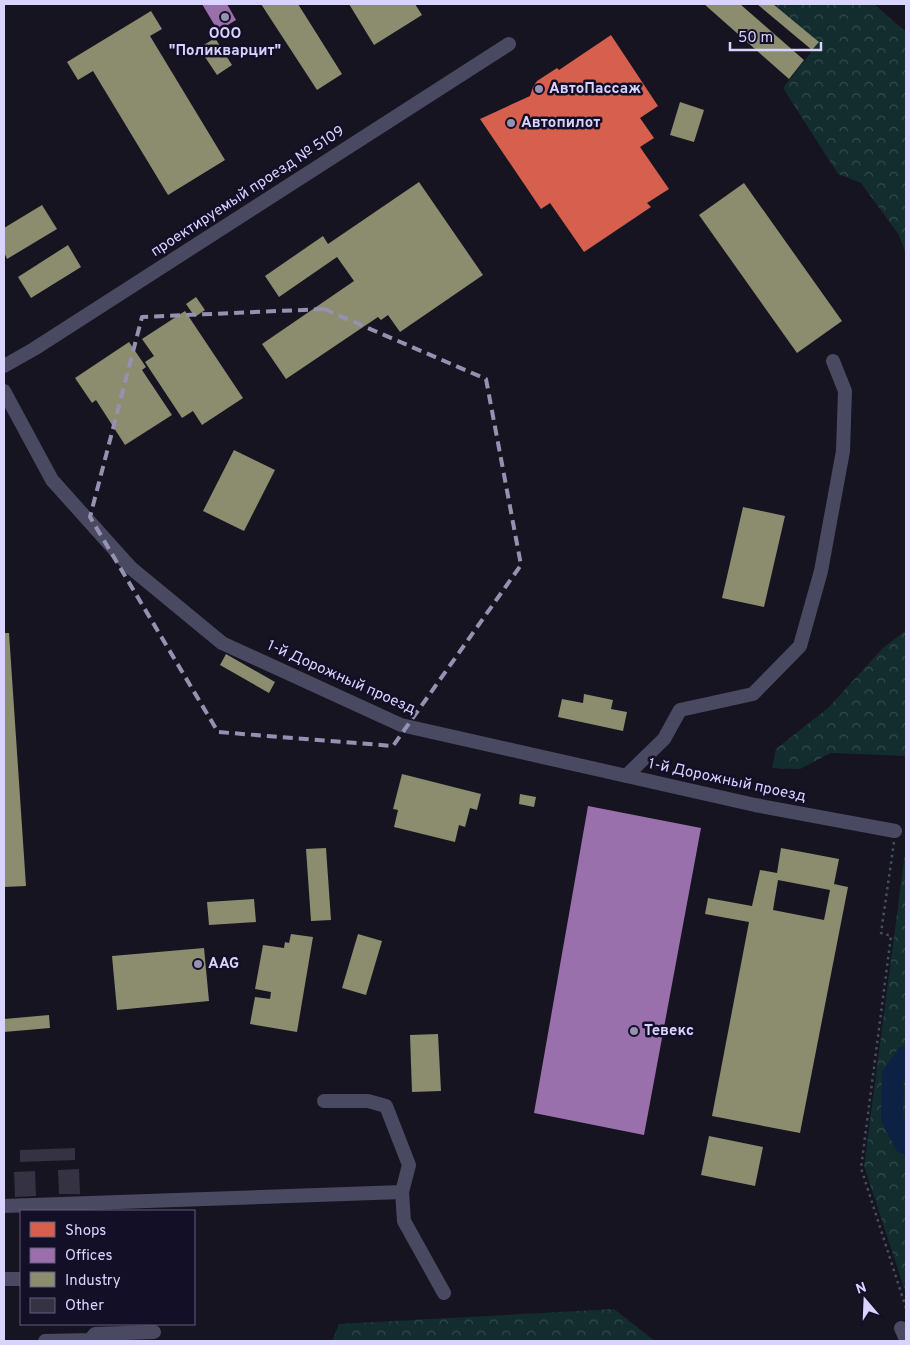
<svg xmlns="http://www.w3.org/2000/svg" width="910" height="1345" font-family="Overpass,sans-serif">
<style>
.forest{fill:url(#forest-crowns)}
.shops{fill:#d6604d}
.offices{fill:#9970ab}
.industry{fill:#8c8c6e;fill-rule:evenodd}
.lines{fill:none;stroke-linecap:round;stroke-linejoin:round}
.river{stroke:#0d2144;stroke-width:22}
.building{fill:#343243}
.path{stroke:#44505f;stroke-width:2.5;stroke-dasharray:2.5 4;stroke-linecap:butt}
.minor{stroke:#4a4962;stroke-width:14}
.marked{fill:none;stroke:#9591b1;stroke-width:4;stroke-dasharray:10 6;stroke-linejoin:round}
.poi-dot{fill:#9591b1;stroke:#130f26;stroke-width:2}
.labels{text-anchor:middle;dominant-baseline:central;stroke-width:5;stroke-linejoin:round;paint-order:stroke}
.poi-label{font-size:15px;font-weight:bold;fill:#d9d4ff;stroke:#130f26;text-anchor:start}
.street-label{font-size:15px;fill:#d9d4ff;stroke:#130f26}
</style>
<defs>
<pattern id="forest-crowns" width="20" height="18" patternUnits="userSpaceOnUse" patternTransform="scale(1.25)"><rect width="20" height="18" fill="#132c2d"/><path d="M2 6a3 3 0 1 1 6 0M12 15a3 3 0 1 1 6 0" fill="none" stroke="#354a4c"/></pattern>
</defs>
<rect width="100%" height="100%" fill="#161421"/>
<!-- forest -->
<path class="forest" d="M 773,4 L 874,4 L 906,32 L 906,254 L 899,235 L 861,183 L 838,174 L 783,88 L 819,42 Z
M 906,630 L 906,756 L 831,753 L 800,769 L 772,768 L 776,749 L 828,708 L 883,648 Z
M 906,845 L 906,1294 L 864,1166 Z
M 614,1309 L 655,1341 L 332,1341 L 339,1324 Z"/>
<!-- shops -->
<path class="shops" d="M 611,35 L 658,106 L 640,118 L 654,138 L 640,147 L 669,189 L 647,203 L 651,207 L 584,252 L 550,203 L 541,209 L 480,119 L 530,96 L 533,87 L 537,81 L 557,68 L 559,70 Z"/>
<!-- offices -->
<path class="offices" d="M 202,4 L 227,4 L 236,20 L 218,31 Z
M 588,806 L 701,828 L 644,1135 L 534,1113 Z"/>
<!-- industry -->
<path class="industry" d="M 261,4 L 298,4 L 342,74 L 317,90 Z
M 349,4 L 415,4 L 422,15 L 374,45 Z
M 704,4 L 740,4 L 804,60 L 789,79 Z
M 757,4 L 773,4 L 819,42 L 812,50 Z
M 151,11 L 162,29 L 150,36 L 225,160 L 168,195 L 93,71 L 78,80 L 67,62 Z
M 215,38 L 232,65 L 217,75 L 199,48 Z
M 680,102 L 704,110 L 694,142 L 670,135 Z
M 419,182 L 483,275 L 400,332 L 388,315 L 381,320 L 378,317 L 286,379 L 262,344 L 354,281 L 337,257 L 279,297 L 265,276 L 323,236 L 328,244 Z
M 744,183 L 842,321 L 797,353 L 699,215 Z
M 42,205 L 57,229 L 7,259 L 4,252 L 4,228 Z
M 68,245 L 81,267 L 31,298 L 18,277 Z
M 196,297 L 205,310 L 195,317 L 186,304 Z
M 185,311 L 243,398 L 202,425 L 193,411 L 182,418 L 145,362 L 154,356 L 142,339 Z
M 129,342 L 146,367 L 142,370 L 172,415 L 125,445 L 96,400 L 92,403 L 75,378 Z
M 234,450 L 275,470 L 244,531 L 203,511 Z
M 743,507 L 785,516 L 764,607 L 722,598 Z
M 4,633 L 9,633 L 26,886 L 4,887 Z
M 226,654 L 275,682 L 269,693 L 220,665 Z
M 584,694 L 613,700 L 611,709 L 627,712 L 623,731 L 558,717 L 562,699 L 583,703 Z
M 402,774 L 481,794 L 477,810 L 470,808 L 465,827 L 459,825 L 455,842 L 394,827 L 398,810 L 393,809 Z
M 520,794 L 536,797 L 534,807 L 519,804 Z
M 326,848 L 331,920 L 311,921 L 306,849 Z
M 781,848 L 839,859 L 834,884 L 848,887 L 800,1133 L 712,1116 L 749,922 L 705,914 L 708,898 L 752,906 L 760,870 L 777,873 ZM 778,880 L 830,890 L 824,920 L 773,910 Z
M 254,899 L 256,922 L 209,925 L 207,902 Z
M 291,934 L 313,937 L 297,1032 L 250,1024 L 255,997 L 270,999 L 271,992 L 255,989 L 263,945 L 284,948 L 285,942 L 289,943 Z
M 358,934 L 382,941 L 366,995 L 342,988 Z
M 204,948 L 209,1001 L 117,1010 L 112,956 Z
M 49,1015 L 50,1028 L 4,1032 L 4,1019 Z
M 438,1034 L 441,1091 L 412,1092 L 410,1035 Z
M 709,1136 L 763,1147 L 755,1186 L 701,1175 Z"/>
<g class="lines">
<!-- river -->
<path class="river" d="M 906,1057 L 893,1076 L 892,1118 L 906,1144"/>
</g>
<!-- building -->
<path class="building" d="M 75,1148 L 75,1160 L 20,1162 L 20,1150 Z
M 79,1169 L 80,1194 L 59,1194 L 58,1170 Z
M 35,1171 L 36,1196 L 15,1197 L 14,1172 Z"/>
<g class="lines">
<!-- path -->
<path class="path" d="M 894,842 L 881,933 L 891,936 L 861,1168 L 906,1308"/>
<!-- minor -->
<path class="minor" d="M 4,366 L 34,349 L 509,44
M 4,391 L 52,480 L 131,568 L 222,643 L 401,725 L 755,805 L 895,831
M 626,776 L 664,739 L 680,710 L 753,694 L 800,646 L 821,571 L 843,451 L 845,391 L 833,361
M 324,1101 L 368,1101 L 386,1106 L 409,1165 L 402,1192
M 4,1206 L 402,1192 L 404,1221 L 444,1293
M 4,1279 L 21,1279
M 901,1328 L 906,1339
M 45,1341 L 90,1340 L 95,1334 L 154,1332"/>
</g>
<!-- marked area -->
<path class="marked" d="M 324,309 L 486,379 L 521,565 L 393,746 L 218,732 L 90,517 L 142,317 Z"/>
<!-- markers -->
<g class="poi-dot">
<circle cx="225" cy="17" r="5"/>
<circle cx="539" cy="89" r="5"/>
<circle cx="511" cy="123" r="5"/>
<circle cx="198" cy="964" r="5"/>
<circle cx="634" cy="1031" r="5"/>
</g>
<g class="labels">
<!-- poi labels -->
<g class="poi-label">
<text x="225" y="34" text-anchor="middle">ООО<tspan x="225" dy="17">"Поликварцит"</tspan></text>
<text x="549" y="89">АвтоПассаж</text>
<text x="521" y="123">Автопилот</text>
<text x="208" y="964">AAG</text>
<text x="644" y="1031">Тевекс</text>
</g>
<!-- street labels -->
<g class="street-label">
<text transform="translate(248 192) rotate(-33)">проектируемый проезд № 5109</text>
<text transform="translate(341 678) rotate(24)">1-й Дорожный проезд</text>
<text transform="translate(727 781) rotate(12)">1-й Дорожный проезд</text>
</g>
</g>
<!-- border -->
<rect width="910" height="1345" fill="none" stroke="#d9d4ff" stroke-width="10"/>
<!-- legend -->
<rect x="20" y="1210" width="175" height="115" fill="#130f26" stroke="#625e7d"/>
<rect x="30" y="1222" width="25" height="15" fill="#d6604d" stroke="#625e7d"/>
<text x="65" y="1235" font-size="15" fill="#d9d4ff">Shops</text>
<rect x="30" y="1248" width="25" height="15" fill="#9970ab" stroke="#625e7d"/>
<text x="65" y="1260" font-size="15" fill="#d9d4ff">Offices</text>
<rect x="30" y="1272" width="25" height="15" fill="#8c8c6e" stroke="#625e7d"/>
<text x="65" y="1285" font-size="15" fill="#d9d4ff">Industry</text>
<rect x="30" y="1298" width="25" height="15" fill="#343243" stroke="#625e7d"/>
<text x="65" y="1310" font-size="15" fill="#d9d4ff">Other</text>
<!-- north arrow -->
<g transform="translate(865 1300) rotate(341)" stroke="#130f26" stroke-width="4" paint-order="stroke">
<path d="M0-4L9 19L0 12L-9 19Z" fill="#d9d4ff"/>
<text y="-8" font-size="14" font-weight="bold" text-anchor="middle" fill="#d9d4ff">N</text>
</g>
<!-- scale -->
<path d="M730 42v8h91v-8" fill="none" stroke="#d9d4ff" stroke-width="2.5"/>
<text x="738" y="42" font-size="15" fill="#d9d4ff" stroke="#130f26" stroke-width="4" paint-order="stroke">50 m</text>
</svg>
